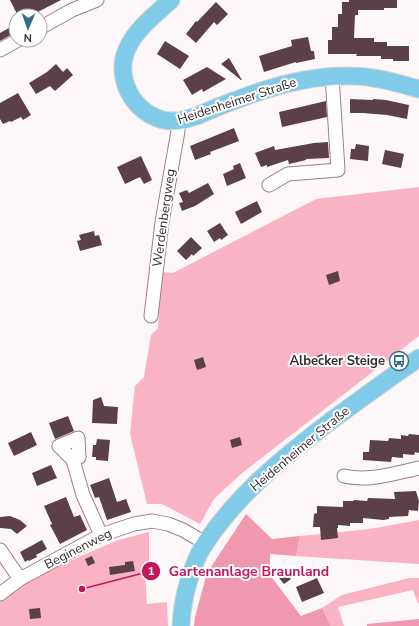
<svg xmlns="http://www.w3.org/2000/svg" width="419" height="626" font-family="'Nunito Sans',sans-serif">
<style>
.green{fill:#f9b3c5}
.forest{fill:#f198b1}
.building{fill:#5b4047}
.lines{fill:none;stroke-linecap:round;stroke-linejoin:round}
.minor-casing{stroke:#9c7e85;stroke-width:15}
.major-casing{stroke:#d7d4d5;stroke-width:19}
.minor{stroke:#fff;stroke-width:13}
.major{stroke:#80cce8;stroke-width:17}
.labels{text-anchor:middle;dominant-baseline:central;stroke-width:4;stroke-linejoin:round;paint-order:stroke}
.street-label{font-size:13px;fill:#372a2d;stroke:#fff}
.poi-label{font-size:13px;font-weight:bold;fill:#372a2d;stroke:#fff;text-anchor:end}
.leader{fill:none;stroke:#c2185b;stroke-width:1.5}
.callout-dot{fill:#c2185b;stroke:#fff;stroke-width:1.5}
.mark-label{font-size:12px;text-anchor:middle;font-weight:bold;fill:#fff}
.callout-label{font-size:14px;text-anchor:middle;font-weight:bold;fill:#c2185b;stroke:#fff;stroke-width:4;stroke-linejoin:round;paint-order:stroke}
</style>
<rect width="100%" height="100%" fill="#fef7f9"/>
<!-- green -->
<path class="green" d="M 419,187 L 419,336 L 242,473 L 214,499 L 200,524 L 162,504 L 147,504 L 130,434 L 135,386 L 144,377 L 151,335 L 158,328 L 161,272 L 173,273 L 316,199 Z
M 419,520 L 419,564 L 296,556 L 300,536 L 370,529 Z
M 149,532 L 149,570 L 145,571 L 147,604 L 167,602 L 168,626 L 0,626 L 0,602 L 37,575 L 118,540 Z
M 409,578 L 419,578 L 419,603 L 418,603 L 413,590 L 338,607 L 344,626 L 331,626 L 322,608 L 342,595 Z"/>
<!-- forest -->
<path class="forest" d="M 246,514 L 272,539 L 300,536 L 296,556 L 270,554 L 270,575 L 301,616 L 322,608 L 331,626 L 194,626 L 195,617 L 207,573 Z
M 419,619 L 419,626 L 367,626 L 367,624 Z"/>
<!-- building -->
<path class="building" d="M 10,0 L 61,0 L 30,16 L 18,16 Z
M 349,0 L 397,0 L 397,8 L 384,8 L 384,10 L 358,10 L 358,15 L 355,15 L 354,38 L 374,38 L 374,42 L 387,42 L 387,46 L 409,46 L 409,61 L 393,61 L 393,59 L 381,59 L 381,56 L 356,56 L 357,54 L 328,54 L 328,40 L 332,40 L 332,27 L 338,27 L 338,14 L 342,14 L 342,2 L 349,2 Z
M 216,2 L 228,14 L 217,25 L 214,22 L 196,43 L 186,34 L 196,21 L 197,22 Z
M 16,24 L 16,32 L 0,41 L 0,33 Z
M 308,37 L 311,51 L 314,51 L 315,59 L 296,63 L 296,62 L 264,72 L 259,56 L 292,46 L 291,40 Z
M 165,41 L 189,56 L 180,69 L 157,54 Z
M 229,58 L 242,80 L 241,80 L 221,64 Z
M 56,64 L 63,72 L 67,68 L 73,75 L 55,91 L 50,86 L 36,94 L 29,83 L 47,72 Z
M 207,67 L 226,79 L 203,92 L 202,89 L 192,95 L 183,80 Z
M 18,93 L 31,115 L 23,120 L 21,117 L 11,122 L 10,121 L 3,124 L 0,119 L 0,103 Z
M 350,99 L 373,100 L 373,99 L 386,100 L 409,105 L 407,119 L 387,115 L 363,113 L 350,113 Z
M 326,101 L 327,117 L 282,127 L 279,112 Z
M 234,128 L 239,141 L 210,152 L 211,154 L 195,160 L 190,146 Z
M 328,142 L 329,158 L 306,159 L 306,160 L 289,164 L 288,160 L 267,167 L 267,165 L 261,167 L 255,153 L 274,146 L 275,150 L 314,143 Z
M 356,144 L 369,146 L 368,161 L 350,159 L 351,149 L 355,149 Z
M 385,150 L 404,154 L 401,168 L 382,164 Z
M 141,156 L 152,180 L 144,184 L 140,177 L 125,184 L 117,167 Z
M 240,163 L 246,178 L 227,186 L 223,174 L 234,169 L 233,166 Z
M 208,183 L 214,194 L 195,206 L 182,211 L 179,203 L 183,202 L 179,193 L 187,190 L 189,193 Z
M 257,201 L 262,212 L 241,224 L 235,212 Z
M 220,223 L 228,235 L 221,240 L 220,238 L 214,242 L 207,231 Z
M 94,231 L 95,236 L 99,235 L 102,245 L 80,251 L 77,241 L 81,240 L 79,235 Z
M 191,237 L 202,248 L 193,256 L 192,254 L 186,260 L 177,251 Z
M 338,271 L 340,281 L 329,285 L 326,275 Z
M 322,354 L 325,363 L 315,367 L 311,358 Z
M 203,357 L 206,367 L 197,370 L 194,360 Z
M 101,397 L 104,406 L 118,407 L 117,424 L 92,423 L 93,400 Z
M 68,416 L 74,431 L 55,439 L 49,423 Z
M 31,432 L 37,445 L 14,456 L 8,443 Z
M 409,434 L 419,435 L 419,453 L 415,452 L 414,455 L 403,454 L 403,458 L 392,457 L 391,462 L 363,460 L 363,452 L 369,452 L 370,440 L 388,441 L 389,438 L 401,439 L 401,435 L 408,436 Z
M 240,437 L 242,445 L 232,448 L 230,440 Z
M 97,439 L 110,440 L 108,461 L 96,460 L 96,457 L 92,457 L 93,445 L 96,445 Z
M 51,465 L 57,478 L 37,486 L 32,473 Z
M 109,478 L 117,502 L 126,499 L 131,512 L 107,520 L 99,497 L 95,498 L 90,485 Z
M 416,491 L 419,501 L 418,511 L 409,510 L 408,516 L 389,517 L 389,519 L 383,520 L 363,518 L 363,523 L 350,523 L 350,526 L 338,525 L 338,528 L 337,528 L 338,538 L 321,540 L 320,527 L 313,527 L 314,514 L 317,513 L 317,506 L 343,507 L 343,501 L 353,501 L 354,500 L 367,501 L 368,498 L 395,499 L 394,492 Z
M 66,497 L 74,517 L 80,515 L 87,530 L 60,544 L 50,525 L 52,524 L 44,506 Z
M 10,516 L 20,520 L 27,526 L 17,534 L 11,529 L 0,528 L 0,517 Z
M 42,540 L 47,549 L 36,555 L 37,557 L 29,561 L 28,560 L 25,562 L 20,552 Z
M 92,556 L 95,563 L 88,566 L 85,559 Z
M 133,561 L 135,571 L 110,575 L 109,567 L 125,565 L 125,562 Z
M 286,573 L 291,579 L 284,584 L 279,578 Z
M 317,578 L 324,593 L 302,602 L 296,587 Z
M 40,608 L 41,618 L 30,619 L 29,609 Z"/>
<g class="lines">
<defs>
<path id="minor" d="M 40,28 L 72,10 L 97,0
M 0,50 L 18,40
M 269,185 L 288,174 L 338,170 L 332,76
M 151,316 L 162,222 L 178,131 L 177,121
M 73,460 L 79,457 L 78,438 L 59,446 L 73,460 L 83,495 L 101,535
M 344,476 C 369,482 395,473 419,468
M 0,550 L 20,579
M 0,594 L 20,579 L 101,535 L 134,524 L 152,521 L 168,524 L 183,530 L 205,543"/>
<path id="major" d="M 171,0 C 156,14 137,28 128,47 C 111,80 139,123 176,121 C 184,121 192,117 199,115 C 212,109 225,104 239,99 C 275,85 312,75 351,76 C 374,76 397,83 419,89
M 181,626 C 182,600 191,564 206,542 C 239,493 286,455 332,420 C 361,399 389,378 419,358"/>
</defs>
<!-- minor casing -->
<use href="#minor" class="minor-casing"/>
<!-- major casing -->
<use href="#major" class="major-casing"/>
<!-- minor -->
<use href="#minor" class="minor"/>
<!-- major -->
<use href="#major" class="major"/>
</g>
<!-- icons -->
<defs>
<symbol id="bus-ring" viewBox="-11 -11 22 22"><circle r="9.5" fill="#fff" stroke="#346f87" stroke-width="1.5"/><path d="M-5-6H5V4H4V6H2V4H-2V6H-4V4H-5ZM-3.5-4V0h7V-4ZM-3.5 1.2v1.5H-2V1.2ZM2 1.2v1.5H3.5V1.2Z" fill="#346f87"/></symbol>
</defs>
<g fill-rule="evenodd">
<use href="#bus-ring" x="388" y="350" width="22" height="22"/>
</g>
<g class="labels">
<!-- street labels -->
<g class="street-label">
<text transform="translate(237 101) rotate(-18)">Heidenheimer Straße</text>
<text transform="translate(164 218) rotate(-82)">Werdenbergweg</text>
<text transform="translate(300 449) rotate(-40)">Heidenheimer Straße</text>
<text transform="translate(78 549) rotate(-27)">Beginenweg</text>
</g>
<!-- poi labels -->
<g class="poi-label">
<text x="385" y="361">Albecker Steige</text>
</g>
</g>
<!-- callouts -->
<path class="leader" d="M82 589L151 571"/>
<g class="callout-dot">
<circle cx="82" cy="589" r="4"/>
<circle cx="151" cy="571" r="10"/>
</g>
<g class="mark-label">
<text x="151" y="575">1</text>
</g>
<g class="callout-label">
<text x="249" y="576">Gartenanlage Braunland</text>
</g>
<!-- north arrow -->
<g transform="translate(28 28) rotate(182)"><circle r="19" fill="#ffffff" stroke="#afaaab"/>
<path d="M0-3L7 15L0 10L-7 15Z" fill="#346f87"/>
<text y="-6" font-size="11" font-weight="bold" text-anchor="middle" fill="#372a2d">N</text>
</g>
</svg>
